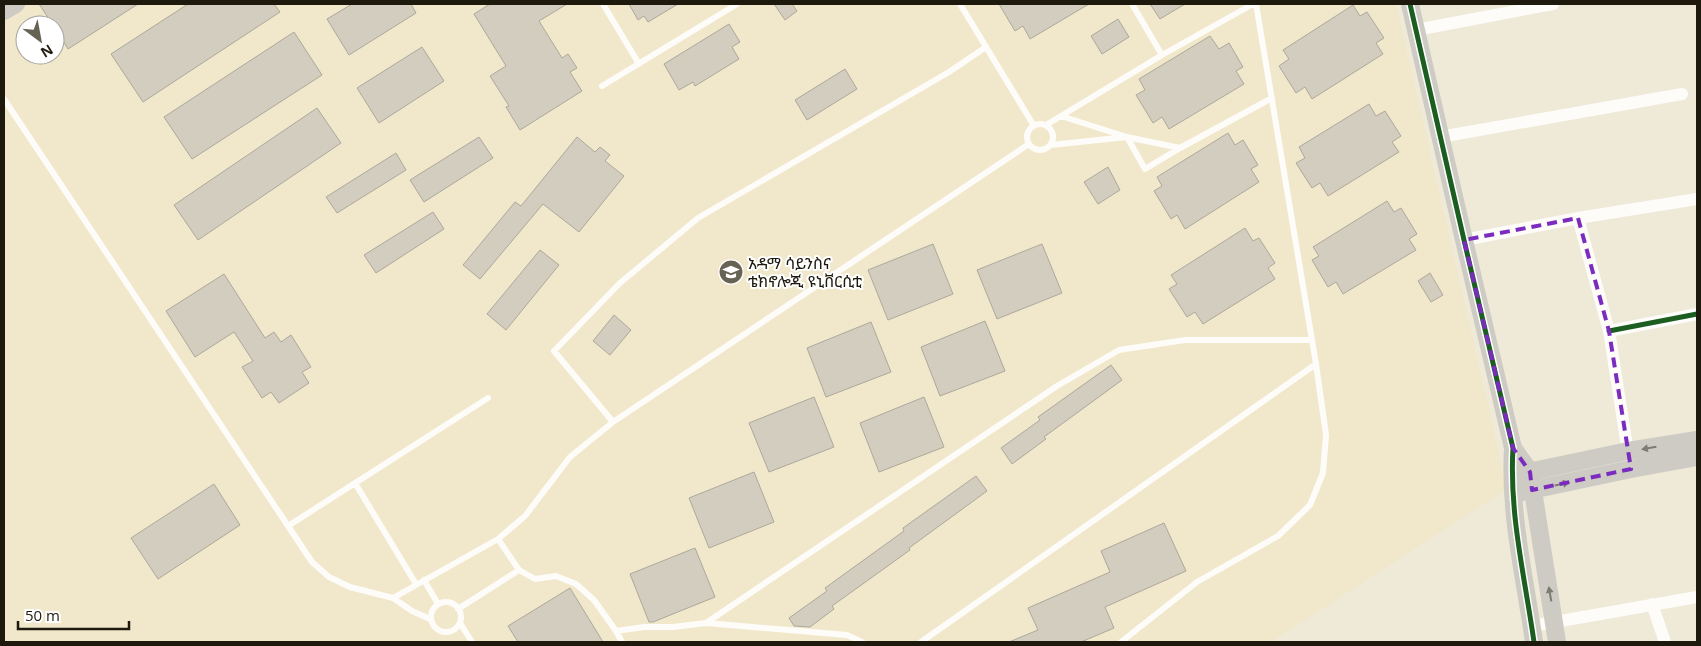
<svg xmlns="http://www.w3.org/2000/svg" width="1701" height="646" font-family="'Open Sans','Noto Sans Ethiopic',sans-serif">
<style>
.built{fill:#f1e7ca;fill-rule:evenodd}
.building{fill:#d2cdbf;stroke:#aca89b}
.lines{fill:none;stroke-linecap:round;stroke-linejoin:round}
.lane{stroke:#fdfcf9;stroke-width:6}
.street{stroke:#fdfcf9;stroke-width:12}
.secondary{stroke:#cdcbc3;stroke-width:18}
.cycleway-casing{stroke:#fff;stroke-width:8}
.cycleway{stroke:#1b5e20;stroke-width:5}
.oneway{fill:#7e7b71}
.marked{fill:none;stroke:#7b2cbf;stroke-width:4;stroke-dasharray:10 6;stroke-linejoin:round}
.labels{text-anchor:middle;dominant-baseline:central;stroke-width:4;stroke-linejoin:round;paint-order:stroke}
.poi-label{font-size:16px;fill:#1d190d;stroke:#fff;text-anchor:start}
</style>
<rect width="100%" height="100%" fill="#efe9d8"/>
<!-- built -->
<path class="built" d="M 4,4 L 1396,4 L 1507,489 L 1271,642 L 4,642 ZM 25,25 L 55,25 L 55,55 L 25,55 Z"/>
<!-- building -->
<path class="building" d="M 39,4 L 138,4 L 68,49 L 55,28 L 55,25 L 53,25 Z
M 188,4 L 274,4 L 280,12 L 143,102 L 111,54 Z
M 352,4 L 411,4 L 416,13 L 349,55 L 327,19 Z
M 490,4 L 567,4 L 539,21 L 562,58 L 568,54 L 577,68 L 570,72 L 582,91 L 520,130 L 506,107 L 509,106 L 490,76 L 506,66 L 474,14 Z
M 629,4 L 678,4 L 648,22 L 644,16 L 638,20 Z
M 774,4 L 792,4 L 797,11 L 785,20 Z
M 999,4 L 1089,4 L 1030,39 L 1023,26 L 1015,31 Z
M 1150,4 L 1185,4 L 1160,19 Z
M 1353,5 L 1360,16 L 1367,12 L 1384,38 L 1376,43 L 1383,54 L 1312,99 L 1305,87 L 1296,93 L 1279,66 L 1289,59 L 1283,50 Z
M 1118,19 L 1129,37 L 1102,54 L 1091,36 Z
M 729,24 L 740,42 L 732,47 L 739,59 L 695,86 L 693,82 L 679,90 L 664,64 Z
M 294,32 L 322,75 L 192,159 L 164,117 Z
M 1210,36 L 1219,49 L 1229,43 L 1243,67 L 1236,71 L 1244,84 L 1169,129 L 1162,117 L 1153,123 L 1136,95 L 1145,90 L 1139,79 Z
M 422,47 L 444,81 L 379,123 L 357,88 Z
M 845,69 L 857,89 L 807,120 L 795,100 Z
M 1369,104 L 1376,116 L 1385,111 L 1401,136 L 1392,142 L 1399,152 L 1328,196 L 1320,183 L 1312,188 L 1296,163 L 1305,158 L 1299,147 Z
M 317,108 L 341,143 L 198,240 L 174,205 Z
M 1228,133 L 1235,145 L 1243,140 L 1258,165 L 1251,169 L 1259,182 L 1185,229 L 1177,215 L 1171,219 L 1154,191 L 1162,186 L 1157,177 Z
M 479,137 L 493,158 L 424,202 L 410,180 Z
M 577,137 L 595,152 L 600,147 L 610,155 L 605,161 L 624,176 L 579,232 L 543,204 L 480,279 L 463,265 L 515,202 L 521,206 Z
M 396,153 L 406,170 L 337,213 L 326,197 Z
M 1108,167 L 1120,190 L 1098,204 L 1084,182 Z
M 1387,201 L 1394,212 L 1401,208 L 1417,234 L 1409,239 L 1416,250 L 1343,294 L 1336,282 L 1328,287 L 1312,260 L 1319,256 L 1313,247 Z
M 433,212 L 444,229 L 376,273 L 364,255 Z
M 1245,228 L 1253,241 L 1259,238 L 1275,263 L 1268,268 L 1275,279 L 1203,324 L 1195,312 L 1187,317 L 1169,289 L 1177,284 L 1171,275 Z
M 933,244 L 953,294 L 888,320 L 868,270 Z
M 1042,244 L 1062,293 L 997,319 L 977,270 Z
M 540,250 L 559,265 L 506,330 L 487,314 Z
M 1430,273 L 1443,295 L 1431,302 L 1418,281 Z
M 224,274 L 265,338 L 274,332 L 281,342 L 291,335 L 311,367 L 302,372 L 309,383 L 279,403 L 271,392 L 262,398 L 242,367 L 253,361 L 234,332 L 195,357 L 166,311 Z
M 614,315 L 631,330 L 610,355 L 593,341 Z
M 985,321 L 1005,371 L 940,396 L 921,347 Z
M 871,322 L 891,372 L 826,397 L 807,348 Z
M 1111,365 L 1122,380 L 1044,437 L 1046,439 L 1012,464 L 1001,448 L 1040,420 L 1038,417 Z
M 814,397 L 834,447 L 769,472 L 749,423 Z
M 924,397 L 944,447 L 879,472 L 860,423 Z
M 754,472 L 774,522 L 709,548 L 689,498 Z
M 976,476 L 987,491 L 909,548 L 910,550 L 832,606 L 834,609 L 810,627 L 794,626 L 789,618 L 827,591 L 825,588 L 904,531 L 903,528 Z
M 214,484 L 240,525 L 158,579 L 131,538 Z
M 1164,523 L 1186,571 L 1105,607 L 1114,628 L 1081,642 L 1009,642 L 1038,630 L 1028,608 L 1110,572 L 1101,551 Z
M 695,548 L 715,597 L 653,622 L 649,622 L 630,574 Z
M 570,588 L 603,642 L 518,642 L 508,626 Z"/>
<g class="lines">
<!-- lane -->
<path class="lane" d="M 603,4 L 639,64
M 960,4 L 1034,126
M 1132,4 L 1162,55
M 602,86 L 737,4
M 4,99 L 312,562 L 329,577 L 350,587 L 393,598 L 412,611 L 430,619
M 1061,116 L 1127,137 L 1180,148
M1027 137a13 13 0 1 1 26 0a13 13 0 1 1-26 0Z
M 1046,125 L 1162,55 L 1253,4
M 1051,145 L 1127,137 L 1145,169 L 1180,148 L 1272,98
M 613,422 L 1029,144
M 355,483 L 416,584
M 288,526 L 488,398
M 498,539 L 519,570 L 535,579 L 556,576 L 576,584 L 594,600 L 616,631 L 644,627 L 673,627 L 706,623 L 847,635 L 862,642
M 424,580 L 438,604
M 393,598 L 498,539 L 525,516 L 570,457 L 613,422 L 554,351 L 620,283 L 698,218 L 949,72 L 986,47
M431 617a15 15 0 1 1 30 0a15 15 0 1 1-30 0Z
M 458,609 L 519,570
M 460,623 L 472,642
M 706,623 L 1057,386 L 1119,350 L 1185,340 L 1312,340
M 616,631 L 622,642
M 921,642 L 1316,364
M 1121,642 L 1197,582 L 1278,536 L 1310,505 L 1323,473 L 1326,435 L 1316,364 L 1256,4"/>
<!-- street -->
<path class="street" d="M 1416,30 L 1553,4
M 1440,137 L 1682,94
M 1578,218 L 1609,331 L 1629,459
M 1464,240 L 1578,218 L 1697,199
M 1609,331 L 1697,314
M 1652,604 L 1665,642
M 1532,626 L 1697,597"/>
<!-- secondary -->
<path class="secondary" d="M 1410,4 L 1464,240 L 1513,448 C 1509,514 1525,578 1534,642
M 4,11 L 16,4
M 1513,448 L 1530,472 L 1557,642
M 1519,474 L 1628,451 L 1697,440
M 1522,492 L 1631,469 L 1697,457"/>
<defs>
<path id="cycleway" d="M 1410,4 L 1464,240 L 1513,448 C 1509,514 1525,578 1534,642
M 1609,331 L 1697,314"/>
</defs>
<!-- cycleway casing -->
<use href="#cycleway" class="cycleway-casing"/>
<!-- cycleway -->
<use href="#cycleway" class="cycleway"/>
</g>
<!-- one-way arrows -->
<defs><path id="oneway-solid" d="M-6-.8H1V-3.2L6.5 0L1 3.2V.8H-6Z" transform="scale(1.25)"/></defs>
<g class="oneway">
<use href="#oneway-solid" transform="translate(1649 448) rotate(170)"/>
<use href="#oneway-solid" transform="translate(1562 484) rotate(-12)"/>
<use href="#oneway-solid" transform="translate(1550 594) rotate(-100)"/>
</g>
<!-- marked area -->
<path class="marked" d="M 1578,218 L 1609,331 L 1631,469 L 1532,490 L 1530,472 L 1513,448 L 1464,240 Z"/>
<!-- icons -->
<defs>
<symbol id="university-disc" viewBox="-11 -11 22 22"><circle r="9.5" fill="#666254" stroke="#fff"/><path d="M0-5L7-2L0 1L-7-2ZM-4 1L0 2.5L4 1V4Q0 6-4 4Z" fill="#fff"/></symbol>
</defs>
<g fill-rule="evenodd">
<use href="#university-disc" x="717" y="258" width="28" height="28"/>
</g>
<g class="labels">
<!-- poi labels -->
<g class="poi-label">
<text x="748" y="263">አዳማ ሳይንስና<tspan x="748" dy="18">ቴክኖሎጂ ዩኒቨርሲቲ</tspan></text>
</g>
</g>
<!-- border -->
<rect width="1701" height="646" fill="none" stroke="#1d190d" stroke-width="10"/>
<!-- north arrow -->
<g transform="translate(40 40) rotate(148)"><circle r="24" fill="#ffffff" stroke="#a5a39e"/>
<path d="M0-4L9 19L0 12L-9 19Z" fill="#666254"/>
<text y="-8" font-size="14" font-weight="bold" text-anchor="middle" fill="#1d190d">N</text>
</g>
<!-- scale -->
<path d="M18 621v8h111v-8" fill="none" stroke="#1d190d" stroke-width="2.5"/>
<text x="25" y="621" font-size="15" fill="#1d190d" stroke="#ffffff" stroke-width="4" paint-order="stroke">50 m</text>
</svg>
